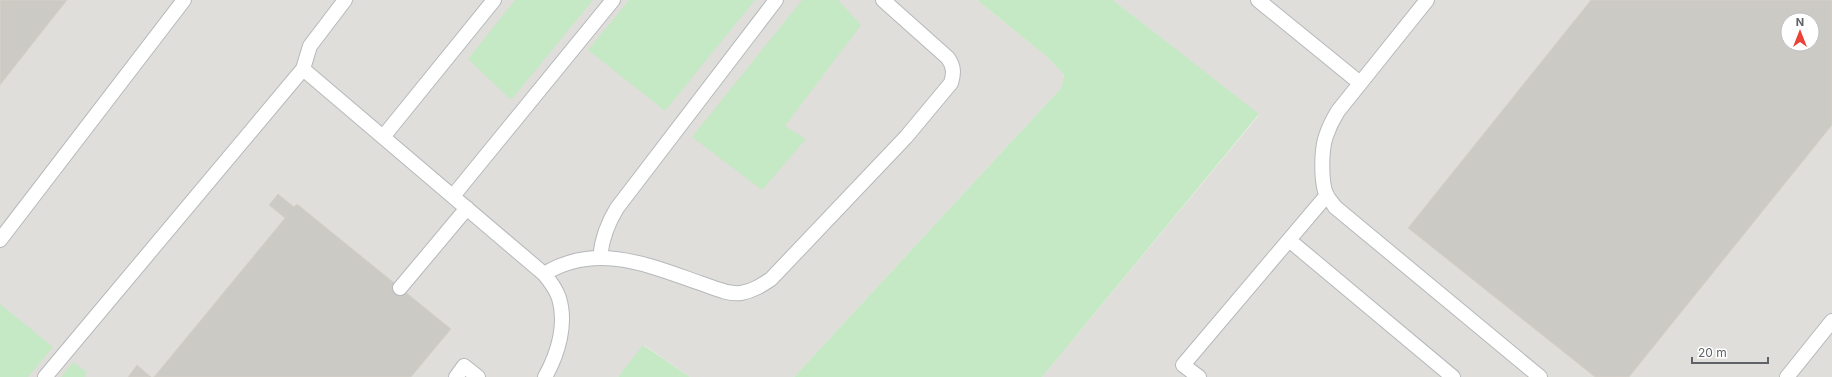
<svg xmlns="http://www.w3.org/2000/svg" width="1832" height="377" font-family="Inter,sans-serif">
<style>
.industrial{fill:#e0deda;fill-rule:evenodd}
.green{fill:#c5e8c5}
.building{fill:#cccac5;stroke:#d6d1c6;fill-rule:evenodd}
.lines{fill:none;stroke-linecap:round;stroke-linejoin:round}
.lane-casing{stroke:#b5b8bc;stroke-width:16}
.lane{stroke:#fff;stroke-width:14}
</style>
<rect width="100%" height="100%" fill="#f1efe8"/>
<!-- industrial -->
<path class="industrial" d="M 0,0 L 977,0 L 1046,56 L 1064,75 L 1061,88 L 794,377 L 690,377 L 644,345 L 618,377 L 0,377 Z
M 1113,0 L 1832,0 L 1832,377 L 1042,377 L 1259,115 ZM 1788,20 L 1812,20 L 1812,44 L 1788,44 Z"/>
<!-- green -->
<path class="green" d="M 515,0 L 593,0 L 511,100 L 468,59 Z
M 629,0 L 755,0 L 665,111 L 588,50 Z
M 802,0 L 838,0 L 861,25 L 785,126 L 806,139 L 762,190 L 692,137 Z
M 977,0 L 1113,0 L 1259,114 L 1042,377 L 794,377 L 1061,88 L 1064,75 L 1046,56 Z
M 0,304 L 53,347 L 28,377 L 0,377 Z
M 643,345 L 690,377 L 618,377 Z
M 73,362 L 87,372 L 85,377 L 61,377 Z"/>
<!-- building -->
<path class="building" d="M 0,0 L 67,0 L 0,85 Z
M 1591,0 L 1832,0 L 1832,125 L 1629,377 L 1595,377 L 1408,228 ZM 1788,20 L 1812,20 L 1812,44 L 1788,44 Z
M 278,194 L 294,207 L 297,204 L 451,329 L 411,377 L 154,377 L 285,218 L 269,205 Z
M 137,365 L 151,377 L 128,377 Z"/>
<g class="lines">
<defs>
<path id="lane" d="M 1258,0 L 1360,83
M 1427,0 L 1338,111 C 1333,119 1329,127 1326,136 C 1321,150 1321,181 1326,194 C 1328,199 1333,203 1335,207 L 1540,377
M 303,69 L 544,274 C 550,281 556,289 559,298 C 567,324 558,354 545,377
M 383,137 L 494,0
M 453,196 L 613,0
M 0,240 L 184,0
M 1289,240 L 1453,377
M 600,257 C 602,238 607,224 617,208 L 776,0
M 544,274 C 596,242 648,265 700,283 C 712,287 728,295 741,293 C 753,291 762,285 771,279 L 906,137 L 951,83 C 954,73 954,67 948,58 L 883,0
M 400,288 L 467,208
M 45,377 L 303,69 L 310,46 L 345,0
M 456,377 L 464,366 L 478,377
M 1199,377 L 1183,365 L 1327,195
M 1787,377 L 1832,321"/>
</defs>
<!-- lane casing -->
<use href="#lane" class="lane-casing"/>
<!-- lane -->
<use href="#lane" class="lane"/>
</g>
<!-- north arrow -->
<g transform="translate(1800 32)"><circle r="19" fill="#ffffff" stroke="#bfc1c3"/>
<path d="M0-3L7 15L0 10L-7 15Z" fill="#ea4335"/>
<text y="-6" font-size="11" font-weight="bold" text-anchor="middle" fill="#5f6368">N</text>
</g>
<!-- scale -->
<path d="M1692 357v6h76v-6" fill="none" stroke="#5f6368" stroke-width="2"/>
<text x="1698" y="357" font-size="12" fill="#5f6368" stroke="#ffffff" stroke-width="3" paint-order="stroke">20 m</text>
</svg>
